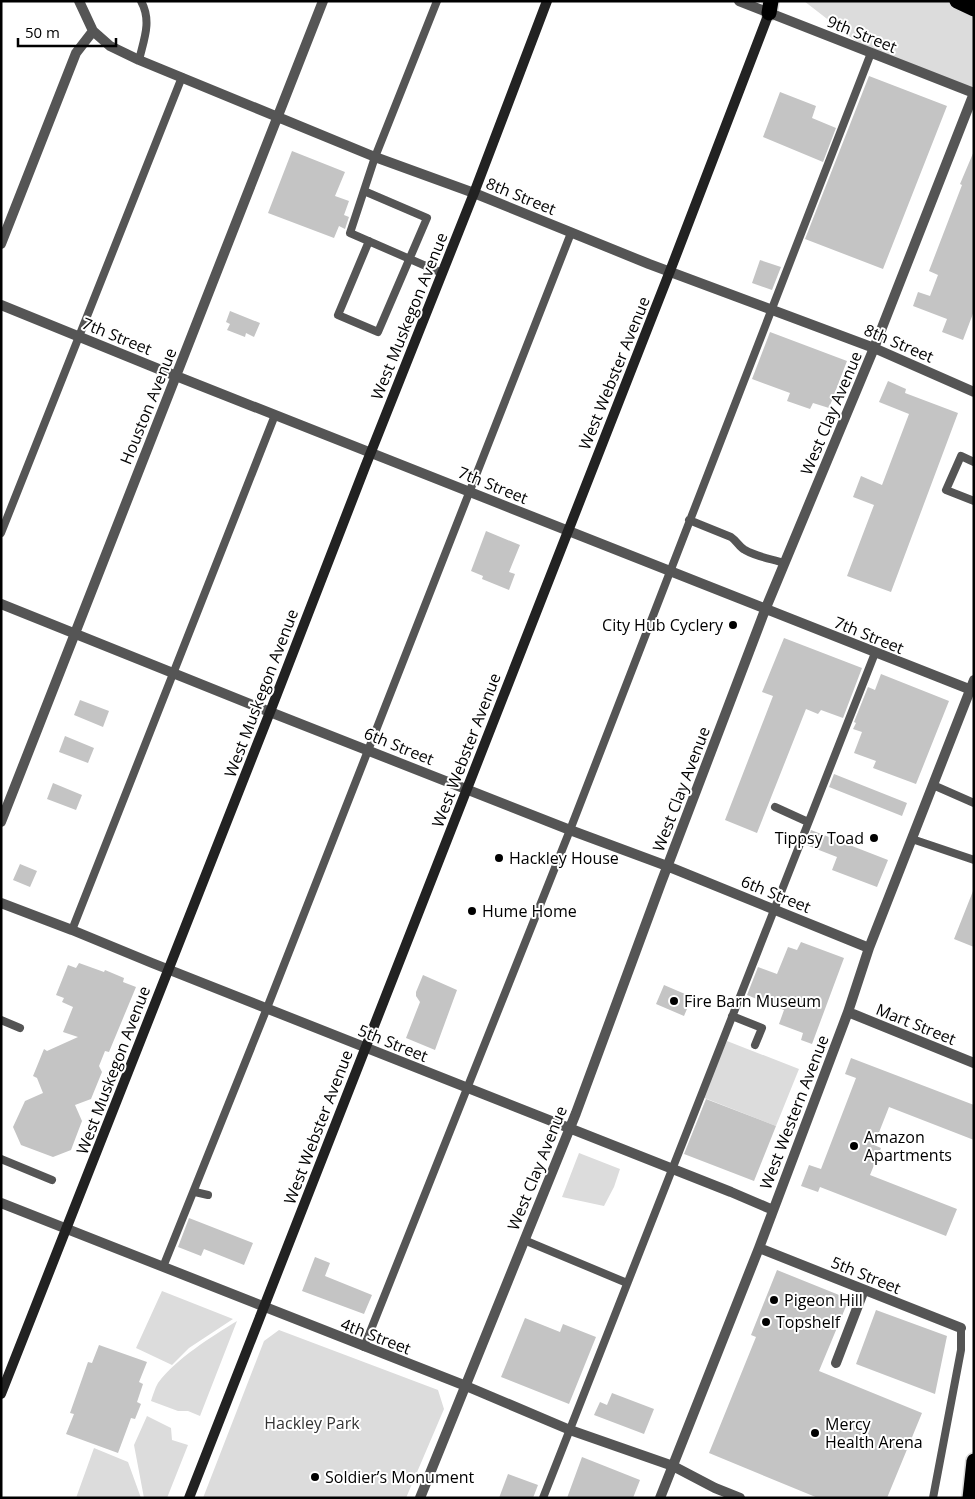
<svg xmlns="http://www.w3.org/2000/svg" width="975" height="1499" font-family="'Open Sans',sans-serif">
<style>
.green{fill:#dcdcdc}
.building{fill:#c4c4c4}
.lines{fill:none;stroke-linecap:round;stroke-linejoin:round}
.highway-casing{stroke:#dbdbdb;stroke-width:18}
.lane{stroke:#555;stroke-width:8}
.street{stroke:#555;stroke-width:10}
.secondary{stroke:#222;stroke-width:10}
.highway{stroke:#000;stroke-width:15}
.poi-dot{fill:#000;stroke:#fff;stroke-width:2}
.labels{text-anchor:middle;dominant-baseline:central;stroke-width:4;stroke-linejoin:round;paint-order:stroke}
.street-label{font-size:16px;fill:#000;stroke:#fff}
.poi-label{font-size:16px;fill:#000;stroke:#fff;text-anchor:start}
.park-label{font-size:16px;fill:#333;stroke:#fff}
</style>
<rect width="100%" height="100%" fill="#fff"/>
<!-- green -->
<path class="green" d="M 804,1 L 957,1 L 974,9 L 974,93 L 871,53 Z
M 727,1041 L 799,1069 L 776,1126 L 702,1097 Z
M 579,1153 L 620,1169 L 614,1187 L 604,1206 L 562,1197 Z
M 162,1291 L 233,1319 L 189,1348 L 172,1365 L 136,1348 Z
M 237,1321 L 200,1416 L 188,1411 L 178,1411 L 151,1401 C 153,1395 155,1388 158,1383 C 177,1358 211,1337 237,1321 Z
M 279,1330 L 438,1390 L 444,1409 L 406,1498 L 203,1498 L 264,1341 Z
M 147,1416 L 171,1428 L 172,1440 L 188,1445 L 167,1498 L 144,1498 L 134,1445 Z
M 94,1448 L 128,1462 L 141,1498 L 76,1498 Z"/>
<!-- building -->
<path class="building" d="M 869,76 L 947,106 L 883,269 L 805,239 Z
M 780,92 L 816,106 L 812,118 L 836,128 L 823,162 L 763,137 Z
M 292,151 L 345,172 L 335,196 L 349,201 L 344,215 L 349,217 L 345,229 L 339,226 L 334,238 L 268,213 Z
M 974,151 L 974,311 L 963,340 L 942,332 L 947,319 L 913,306 L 918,292 L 930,296 L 938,275 L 929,271 L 962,185 L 960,184 Z
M 760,260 L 781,267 L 772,290 L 752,283 Z
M 230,311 L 260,323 L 254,337 L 246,333 L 245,337 L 227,330 L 230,324 L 226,322 Z
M 770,332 L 847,361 L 829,408 L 813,403 L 810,409 L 787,401 L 790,393 L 752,379 Z
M 888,381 L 906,389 L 905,393 L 958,413 L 891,592 L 847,576 L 874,505 L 853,497 L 861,476 L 882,485 L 909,414 L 879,402 Z
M 486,531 L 520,545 L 509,572 L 515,574 L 509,590 L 482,579 L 483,576 L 471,571 Z
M 784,638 L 862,668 L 843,718 L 821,710 L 818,714 L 806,709 L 757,833 L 725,820 L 773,696 L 762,692 Z
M 881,674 L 949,701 L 916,784 L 873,768 L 876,761 L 854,753 L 862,732 L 853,729 L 856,723 L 854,722 L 868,687 L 875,690 Z
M 80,700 L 109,711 L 103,727 L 74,715 Z
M 65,736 L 94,748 L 88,763 L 59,752 Z
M 834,774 L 907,803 L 902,816 L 829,787 Z
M 53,783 L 82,795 L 76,810 L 47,799 Z
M 811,830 L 888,860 L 877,887 L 832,870 L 837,857 L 806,845 Z
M 20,864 L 37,871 L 30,887 L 13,880 Z
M 973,891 L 974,891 L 974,947 L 954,939 Z
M 801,942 L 844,958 L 812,1044 L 801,1040 L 803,1033 L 779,1024 L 784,1010 L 747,995 L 758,967 L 777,974 L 788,947 L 797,950 Z
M 79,963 L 104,972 L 105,970 L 124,978 L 123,982 L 136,987 L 109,1052 L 105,1051 L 99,1066 L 102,1072 L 91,1099 L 75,1105 L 82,1121 L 71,1150 L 53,1157 L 21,1145 L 13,1127 L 25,1101 L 43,1093 L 37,1078 L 33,1076 L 44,1049 L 47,1051 L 78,1037 L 63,1032 L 73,1007 L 62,1002 L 64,998 L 56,995 L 68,965 L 76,968 Z
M 423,975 L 457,990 L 435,1050 L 406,1038 L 420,1002 L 416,996 L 416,992 Z
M 664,985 L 692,997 L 684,1016 L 656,1004 Z
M 851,1058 L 974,1105 L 974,1140 L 889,1107 L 874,1145 L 881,1148 L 870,1175 L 957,1209 L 946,1236 L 820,1187 L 818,1192 L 801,1186 L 809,1165 L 821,1169 L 856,1078 L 845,1074 Z
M 706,1099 L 776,1126 L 754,1181 L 684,1154 Z
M 189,1218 L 253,1243 L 244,1265 L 204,1249 L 201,1256 L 178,1247 Z
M 315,1257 L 330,1263 L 325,1276 L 372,1295 L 364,1314 L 302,1291 Z
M 777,1270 L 849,1299 L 819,1371 L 922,1413 L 887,1498 L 818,1498 L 709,1453 L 756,1337 L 751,1335 Z
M 876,1310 L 947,1336 L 935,1394 L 856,1364 Z
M 525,1318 L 560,1332 L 563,1324 L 596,1337 L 569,1404 L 501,1377 Z
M 99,1345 L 147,1362 L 139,1382 L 143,1384 L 137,1402 L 141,1404 L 135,1419 L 131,1418 L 118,1453 L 66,1434 L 74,1414 L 70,1413 L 88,1362 L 92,1363 Z
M 612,1393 L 654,1409 L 644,1434 L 594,1415 L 600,1402 L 607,1405 Z
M 582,1457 L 640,1480 L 633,1498 L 567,1498 Z
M 508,1474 L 538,1485 L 533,1498 L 499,1498 Z"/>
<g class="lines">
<defs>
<path id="highway" d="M 957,1 L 974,9
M 769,13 L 771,1
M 970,1498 L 974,1461"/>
</defs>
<!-- highway casing -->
<use href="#highway" class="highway-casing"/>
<!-- lane -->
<path class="lane" d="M 437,1 L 375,157 L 350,233 L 442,273
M 139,60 C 144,39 152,21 141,1
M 364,191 L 427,218 L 378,332 L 338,315 L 369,241
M 974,462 L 961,456 L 946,490 L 974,501
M 689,520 L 731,537 C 737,541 739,547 745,550 C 757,557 772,559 784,563
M 1,533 L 182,77
M 933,785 L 974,803
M 775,807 L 808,822
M 912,839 L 974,860
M 72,930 L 275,415
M 732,1016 L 762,1028 L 755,1045
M 1,1020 L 20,1028
M 1,1159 L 52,1180
M 195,1192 L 208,1195
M 524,1240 L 627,1283
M 163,1267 L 267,1008 L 571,233
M 364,1347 L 570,830 L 871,53
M 543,1498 L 875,653
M 933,1498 L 961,1350 L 961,1328"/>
<!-- street -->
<path class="street" d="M 79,1 L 93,31 L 110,46 L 139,60 L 375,157 L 474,193 L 649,264 L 874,348 L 974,392
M 1,244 L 76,53 L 93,31
M 1,305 L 161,370 L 974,691
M 1,604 L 270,712 L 570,830 L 667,866 L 869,948
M 1,822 L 323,1
M 1,903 L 72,930 L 152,963 L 731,1192 L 773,1210
M 848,1012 L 974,1063
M 1,1203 L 466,1386 L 570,1430 L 673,1466 L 715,1488 L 740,1498
M 759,1248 L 961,1328
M 836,1363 L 864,1290
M 420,1498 L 576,1113 L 661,883 L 765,610 L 874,348 L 974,93 L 739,1
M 660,1498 L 759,1248 L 848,1012 L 869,948 L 974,680"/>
<!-- secondary -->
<path class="secondary" d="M 1,1394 L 270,712 L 365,467 L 474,193 L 547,1
M 189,1498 L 670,271 L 769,13"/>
<!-- highway -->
<use href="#highway" class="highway"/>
</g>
<!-- markers -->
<g class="poi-dot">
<circle cx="733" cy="625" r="5"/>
<circle cx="874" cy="838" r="5"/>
<circle cx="499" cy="858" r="5"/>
<circle cx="472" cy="911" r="5"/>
<circle cx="674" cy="1001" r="5"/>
<circle cx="854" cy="1146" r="5"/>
<circle cx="774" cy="1300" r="5"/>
<circle cx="766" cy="1322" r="5"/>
<circle cx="815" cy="1433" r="5"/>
<circle cx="315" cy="1477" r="5"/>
</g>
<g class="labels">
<!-- street labels -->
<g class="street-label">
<text transform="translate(862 34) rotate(22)">9th Street</text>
<text transform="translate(521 196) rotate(22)">8th Street</text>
<text transform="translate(409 316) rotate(-68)">West Muskegon Avenue</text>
<text transform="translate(117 336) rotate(22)">7th Street</text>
<text transform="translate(899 343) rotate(23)">8th Street</text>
<text transform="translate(614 373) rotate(-68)">West Webster Avenue</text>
<text transform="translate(148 406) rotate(-68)">Houston Avenue</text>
<text transform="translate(831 413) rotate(-67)">West Clay Avenue</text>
<text transform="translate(493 485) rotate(22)">7th Street</text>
<text transform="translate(869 635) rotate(22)">7th Street</text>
<text transform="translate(261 693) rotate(-69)">West Muskegon Avenue</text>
<text transform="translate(399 746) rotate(22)">6th Street</text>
<text transform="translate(466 750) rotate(-69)">West Webster Avenue</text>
<text transform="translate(681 789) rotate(-69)">West Clay Avenue</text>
<text transform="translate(776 894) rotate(22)">6th Street</text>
<text transform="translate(916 1024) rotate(22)">Mart Street</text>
<text transform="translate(393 1043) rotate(22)">5th Street</text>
<text transform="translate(113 1070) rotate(-69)">West Muskegon Avenue</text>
<text transform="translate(794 1112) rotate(-69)">West Western Avenue</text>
<text transform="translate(318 1127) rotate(-69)">West Webster Avenue</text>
<text transform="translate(537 1168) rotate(-68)">West Clay Avenue</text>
<text transform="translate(866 1275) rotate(22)">5th Street</text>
<text transform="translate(376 1336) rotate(21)">4th Street</text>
</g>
<!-- poi labels -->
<g class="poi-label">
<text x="723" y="625" text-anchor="end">City Hub Cyclery</text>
<text x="864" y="838" text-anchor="end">Tippsy Toad</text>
<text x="509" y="858">Hackley House</text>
<text x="482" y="911">Hume Home</text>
<text x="684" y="1001">Fire Barn Museum</text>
<text x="864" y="1137">Amazon<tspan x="864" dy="18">Apartments</tspan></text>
<text x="784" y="1300">Pigeon Hill</text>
<text x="776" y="1322">Topshelf</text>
<text x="825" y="1424">Mercy<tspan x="825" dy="18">Health Arena</tspan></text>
<text x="325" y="1477">Soldier’s Monument</text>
</g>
<!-- park labels -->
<g class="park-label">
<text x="312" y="1423">Hackley Park</text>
</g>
</g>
<!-- border -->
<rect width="975" height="1499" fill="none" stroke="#000000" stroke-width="5"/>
<!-- scale -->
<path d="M18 38v8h98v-8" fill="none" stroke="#000000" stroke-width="2.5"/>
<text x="25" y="38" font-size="15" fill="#000000" stroke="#ffffff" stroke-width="4" paint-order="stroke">50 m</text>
</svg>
